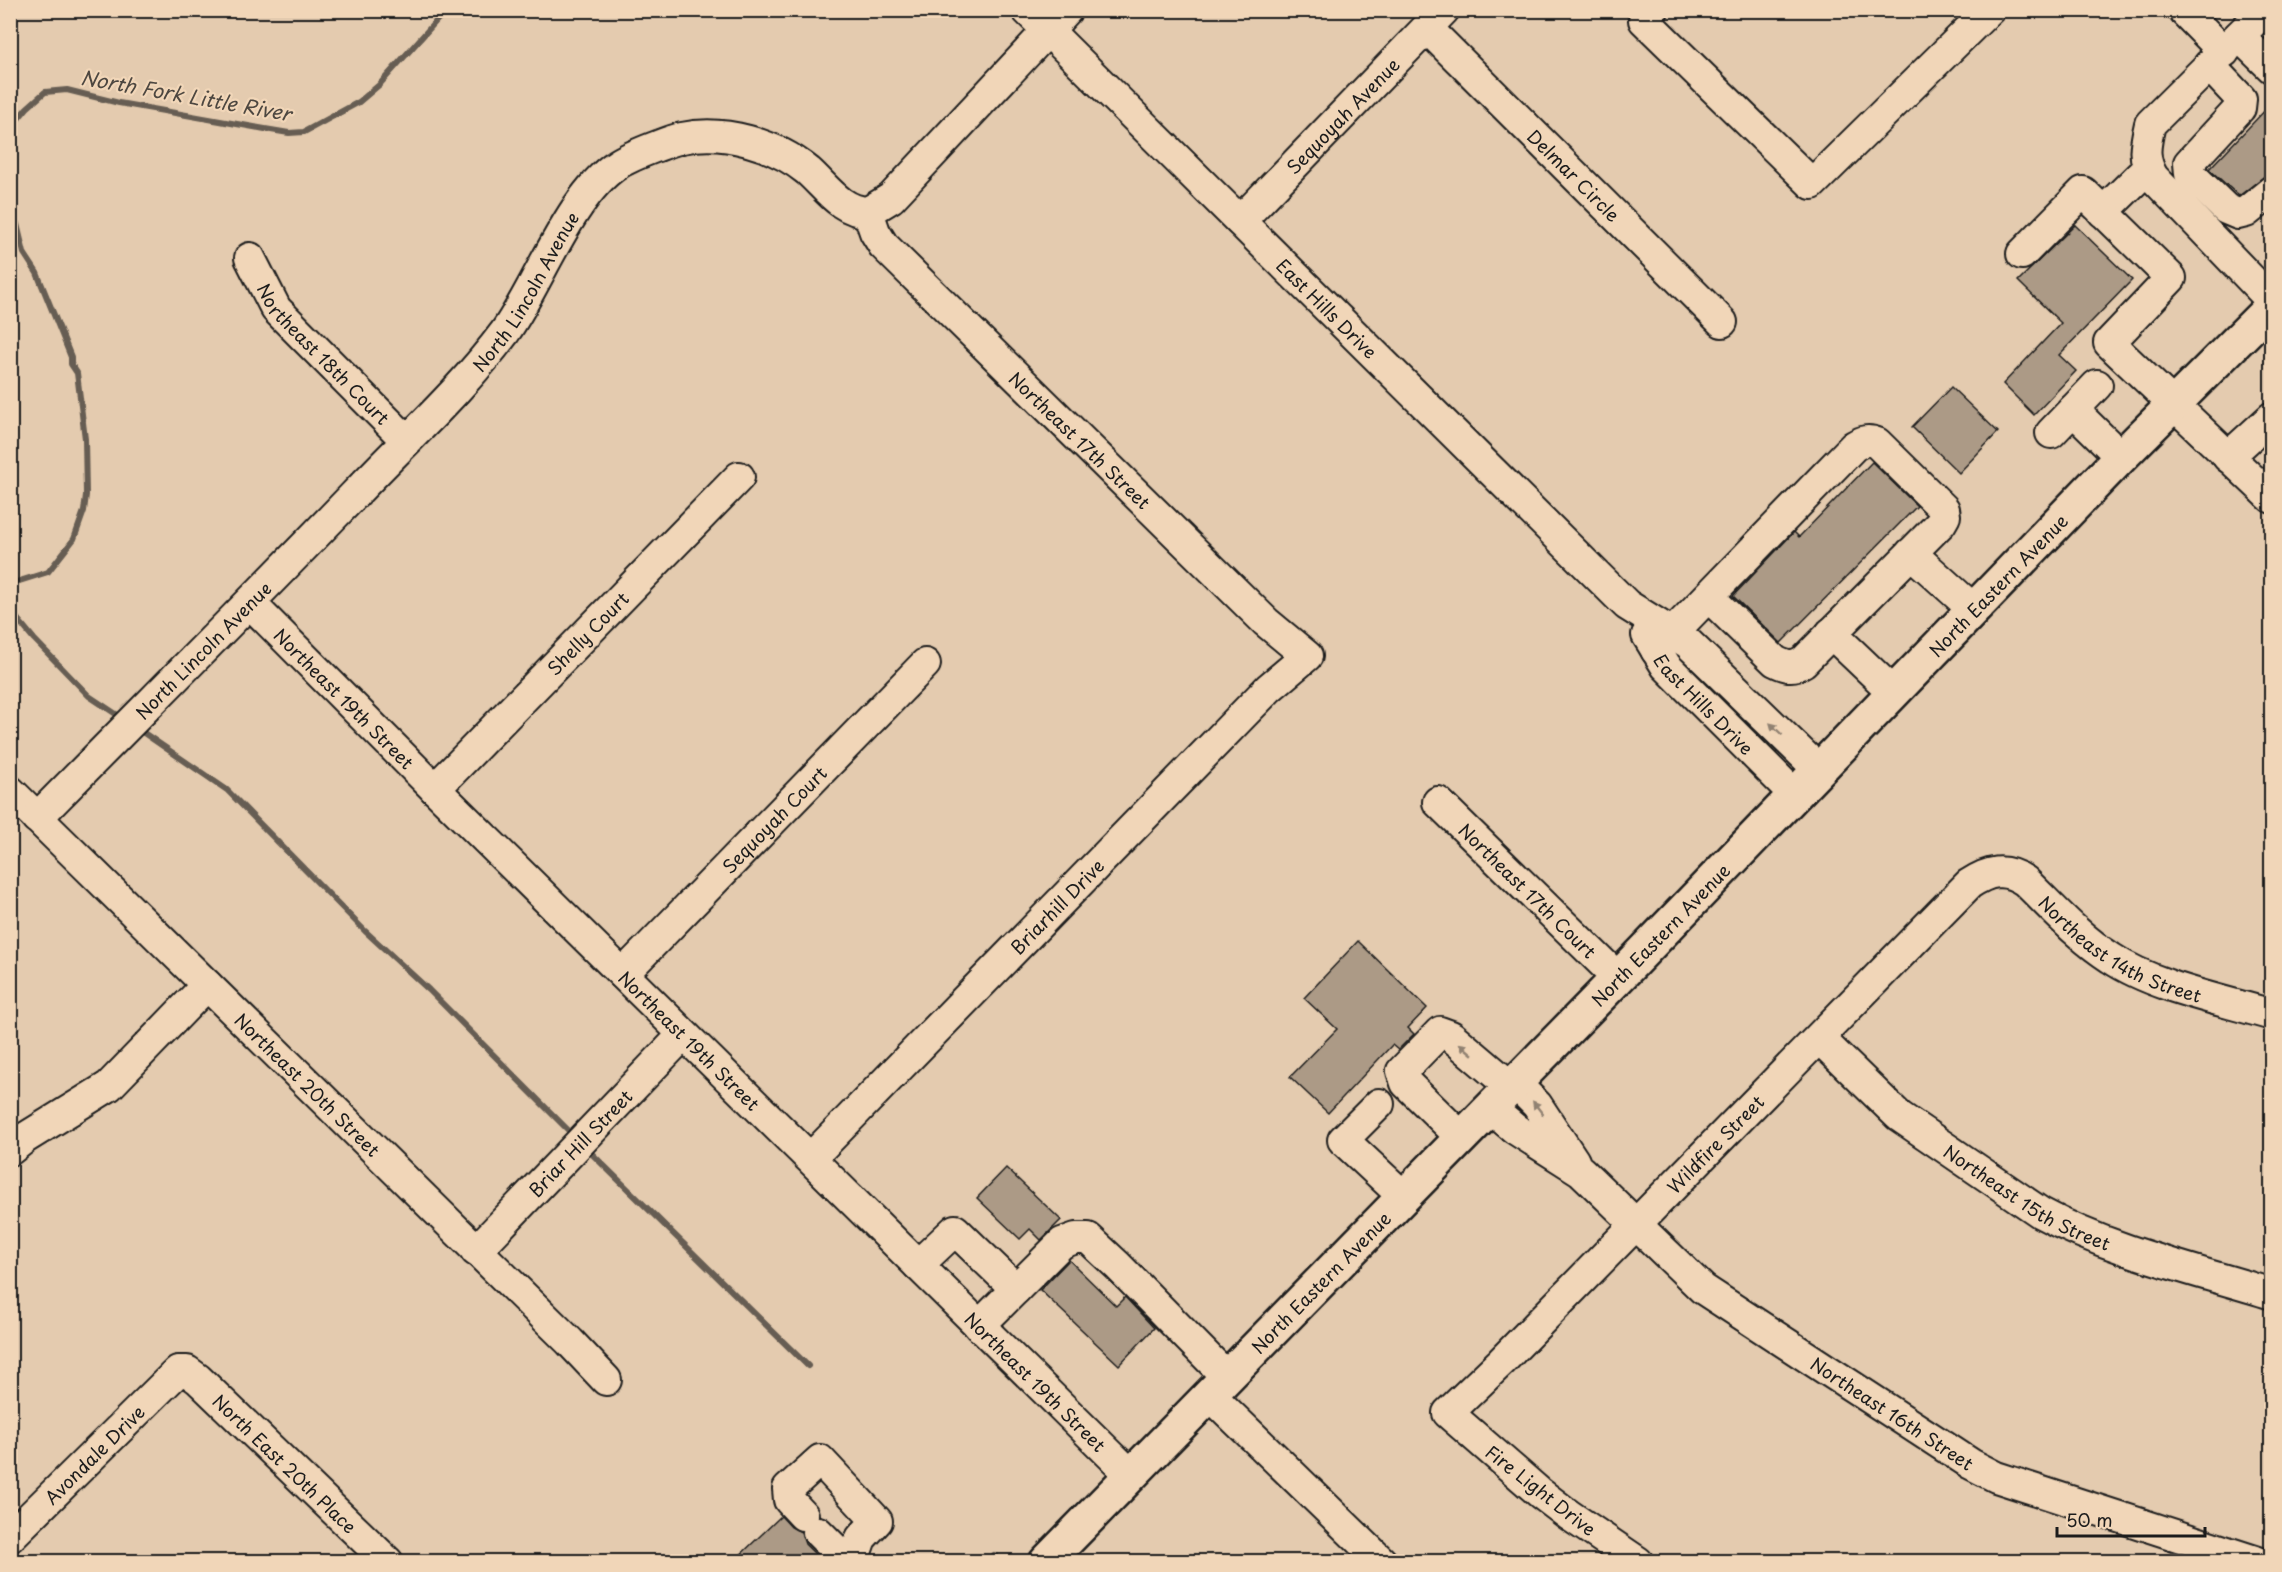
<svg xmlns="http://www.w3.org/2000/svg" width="2282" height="1572" font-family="'Playpen Sans',sans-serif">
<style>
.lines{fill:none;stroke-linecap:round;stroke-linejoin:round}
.stream{stroke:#665d52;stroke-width:6}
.building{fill:#ac9a86;stroke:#1c1c1c;stroke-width:1.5}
.minor-casing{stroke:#1c1c1c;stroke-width:34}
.major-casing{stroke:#1c1c1c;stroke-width:38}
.minor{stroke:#f1d6b8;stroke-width:30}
.major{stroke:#f1d6b8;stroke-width:33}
.oneway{fill:#918272}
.labels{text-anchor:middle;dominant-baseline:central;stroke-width:4.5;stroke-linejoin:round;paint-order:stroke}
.street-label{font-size:18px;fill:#1c1c1c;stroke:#f1d6b8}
.water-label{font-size:20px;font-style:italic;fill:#4d4740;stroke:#f1d6b8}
</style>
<rect width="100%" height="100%" fill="#e4cbaf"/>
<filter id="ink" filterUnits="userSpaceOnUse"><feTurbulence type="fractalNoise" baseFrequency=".0167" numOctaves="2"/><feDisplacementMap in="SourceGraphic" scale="12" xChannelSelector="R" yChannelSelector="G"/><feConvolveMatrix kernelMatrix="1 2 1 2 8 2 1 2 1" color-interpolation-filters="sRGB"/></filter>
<g filter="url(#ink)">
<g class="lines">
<!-- stream -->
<path class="stream" d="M 10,142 L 12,126 L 27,108 L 45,92 L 67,90 L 119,103 L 265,129 L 289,133 L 304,132 L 359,102 L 379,85 L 446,10
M 10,211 L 17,224 L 24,253 L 37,273 L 71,357 L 71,364 L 77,373 L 85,439 L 86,495 L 84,511 L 74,539 L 48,572 L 10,584
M 10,610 L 34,639 L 89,696 L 122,718
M 138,729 L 227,790 L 365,931 L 429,990 L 574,1136
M 586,1148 L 808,1366
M 994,1555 L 999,1560"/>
</g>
<!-- building -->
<path class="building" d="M 2271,104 L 2271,171 L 2239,196 L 2209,169 Z
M 2075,225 L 2132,280 L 2059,355 L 2076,371 L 2034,415 L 2003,384 L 2061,323 L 2018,281 Z
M 1951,387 L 1998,432 L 1959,473 L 1912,427 Z
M 1872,462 L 1917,506 L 1781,643 L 1733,596 L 1794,532 L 1799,537 Z
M 1358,941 L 1427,1008 L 1408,1028 L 1414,1034 L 1398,1050 L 1392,1045 L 1328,1113 L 1290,1077 L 1337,1029 L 1304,998 Z
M 1006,1168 L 1061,1220 L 1041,1240 L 1030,1229 L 1020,1239 L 977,1198 Z
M 1069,1260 L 1116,1306 L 1125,1297 L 1154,1328 L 1119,1365 L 1040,1290 Z
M 781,1516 L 791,1527 L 801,1532 L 805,1544 L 816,1555 L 809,1562 L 733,1562 Z"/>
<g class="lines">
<defs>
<g id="minor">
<path id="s1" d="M 1027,10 L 1627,605 L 1688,643 L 1818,769"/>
<path d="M 1653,10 L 1644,20 L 1812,184 L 1989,10"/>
<path d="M 2183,10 L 2224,52"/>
<path d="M 2265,10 L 2150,124 C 2145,146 2142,157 2153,177 L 2272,301"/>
<path id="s2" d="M 1427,28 L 1722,322"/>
<path d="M 2239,36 L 2272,68"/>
<path d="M 2209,65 L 2241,99 L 2240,108 L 2189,163 L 2190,174 L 2226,209 L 2238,214 L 2246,212 L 2272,191"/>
<path d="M 2103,212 L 2148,168"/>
<path id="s3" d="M 1240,221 L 1444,10"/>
<path d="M 2022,254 L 2083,192 L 2171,278 L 2109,343 L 2272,498"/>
<path id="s4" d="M 250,258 L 276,309 L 406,440"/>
<path d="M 2073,410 L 2121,457"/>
<path d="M 2051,433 L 2097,385"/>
<path d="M 2228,457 L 2272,417"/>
<path d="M 1911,553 L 1973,609"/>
<path id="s5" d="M 250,603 L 435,789 L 1131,1475"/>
<path d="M 1831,633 L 1893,692"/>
<path id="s6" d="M 1647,635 L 1666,666 L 1794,794"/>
<path d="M 1656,650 L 1854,446 C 1863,441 1868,439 1877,443 L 1944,509 L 1945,516 L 1941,523 L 1803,662 C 1792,669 1785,666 1775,661 L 1709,597"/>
<path id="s7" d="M 435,789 L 739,477"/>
<path id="s8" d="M 10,791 L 570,1342 L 606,1380"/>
<path id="s9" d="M 1438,802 L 1618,978"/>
<path id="s10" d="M 37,818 C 143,710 250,603 355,494 C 405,441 461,391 505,332 C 539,284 570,195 618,164 C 629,157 642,152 655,147 C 663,144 673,140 682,138 C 724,129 775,144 808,171 C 827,188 841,211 868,212 L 891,198 L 1067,10"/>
<path id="s11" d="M 623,974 L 925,664"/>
<path id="s12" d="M 1819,1038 L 1899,1116 L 2041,1213 C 2111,1251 2195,1270 2272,1294"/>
<path d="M 1515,1083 L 1537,1105 L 1574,1161"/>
<path d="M 1379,1104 L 1343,1140 L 1403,1196"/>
<path id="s13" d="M 1490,1108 L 1515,1129 L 1581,1171 L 1703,1289 L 1971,1464 L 1996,1477 L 2258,1562"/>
<path d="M 1461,1137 L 1406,1083 L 1402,1071 L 1440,1032 L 1451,1036 L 1511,1087"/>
<path d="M 10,1150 L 25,1138 L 109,1086 L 207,985"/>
<path id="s14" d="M 811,1158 L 1269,688 L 1307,656 L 1266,622 L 883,245 L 875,232 L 868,212"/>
<path id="s15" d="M 476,1251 L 683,1035"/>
<path d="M 918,1265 L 955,1230 L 1016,1289"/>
<path d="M 979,1326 L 1062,1243 L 1076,1238 L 1088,1238 L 1118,1266 L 1226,1376"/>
<path d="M 1209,1394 L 1382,1562"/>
<path d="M 803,1515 L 789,1500 L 788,1489 L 820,1460 L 877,1521 L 861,1538 L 854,1558 L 857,1562"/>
<path d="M 818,1532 L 836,1550 L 854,1558 L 851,1562"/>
<path id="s16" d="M 10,1537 L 178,1371 L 187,1371 L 198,1379 L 388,1562"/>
<path id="s17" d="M 1638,1562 L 1569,1515 L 1540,1493 L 1448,1413 L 1501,1362 L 1969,884 C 1989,871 2004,867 2025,881 C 2052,907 2079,938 2111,958 C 2154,987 2222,1000 2272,1015"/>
</g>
<g id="major">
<path id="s18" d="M 1046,1562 L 1618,978 L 2121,457 L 2272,306"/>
</g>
</defs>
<!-- minor casing -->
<use href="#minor" class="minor-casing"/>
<!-- major casing -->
<use href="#major" class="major-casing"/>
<!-- minor -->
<use href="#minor" class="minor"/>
<!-- major -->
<use href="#major" class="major"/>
</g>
<!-- one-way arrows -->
<defs><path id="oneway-solid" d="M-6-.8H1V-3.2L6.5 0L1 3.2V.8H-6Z" transform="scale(1.5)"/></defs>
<g class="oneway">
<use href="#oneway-solid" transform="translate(1776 729) rotate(-136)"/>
<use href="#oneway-solid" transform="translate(1466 1049) rotate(-140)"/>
<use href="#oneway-solid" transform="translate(1538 1108) rotate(-128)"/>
</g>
</g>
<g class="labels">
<!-- street labels -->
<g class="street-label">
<text stroke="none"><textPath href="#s3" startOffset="147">Sequoyah Avenue</textPath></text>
<text stroke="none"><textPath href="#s2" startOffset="208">Delmar Circle</textPath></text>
<text stroke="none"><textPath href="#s10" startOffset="720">North Lincoln Avenue</textPath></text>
<text stroke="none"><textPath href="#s1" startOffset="423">East Hills Drive</textPath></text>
<text stroke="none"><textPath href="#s4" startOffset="122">Northeast 18th Court</textPath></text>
<text transform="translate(1080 440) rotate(44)">Northeast 17th Street</text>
<text stroke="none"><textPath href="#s18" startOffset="1364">North Eastern Avenue</textPath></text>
<text stroke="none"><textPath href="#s7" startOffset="218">Shelly Court</textPath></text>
<text stroke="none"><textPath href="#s10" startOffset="236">North Lincoln Avenue</textPath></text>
<text stroke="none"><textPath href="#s5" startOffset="134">Northeast 19th Street</textPath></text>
<text stroke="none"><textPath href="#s6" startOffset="90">East Hills Drive</textPath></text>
<text stroke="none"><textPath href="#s11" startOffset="216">Sequoyah Court</textPath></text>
<text stroke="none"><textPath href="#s9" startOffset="126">Northeast 17th Court</textPath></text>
<text stroke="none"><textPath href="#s14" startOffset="352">Briarhill Drive</textPath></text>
<text stroke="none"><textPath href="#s18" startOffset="878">North Eastern Avenue</textPath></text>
<text stroke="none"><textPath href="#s17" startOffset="1164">Northeast 14th Street</textPath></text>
<text stroke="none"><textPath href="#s5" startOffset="620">Northeast 19th Street</textPath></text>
<text stroke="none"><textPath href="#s8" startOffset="418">Northeast 20th Street</textPath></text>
<text stroke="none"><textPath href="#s15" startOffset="150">Briar Hill Street</textPath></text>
<text stroke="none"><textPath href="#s17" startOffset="621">Wildfire Street</textPath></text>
<text stroke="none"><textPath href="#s12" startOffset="264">Northeast 15th Street</textPath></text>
<text stroke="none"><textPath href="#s18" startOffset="392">North Eastern Avenue</textPath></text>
<text stroke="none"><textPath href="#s5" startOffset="1106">Northeast 19th Street</textPath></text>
<text stroke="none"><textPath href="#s13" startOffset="507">Northeast 16th Street</textPath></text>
<text stroke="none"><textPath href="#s16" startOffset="118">Avondale Drive</textPath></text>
<text stroke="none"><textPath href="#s16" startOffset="380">North East 20th Place</textPath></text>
<text transform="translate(1541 1490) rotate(38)">Fire Light Drive</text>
</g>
<!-- water labels -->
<g class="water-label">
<text transform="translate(186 95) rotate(10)">North Fork Little River</text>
</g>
</g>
<!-- margin -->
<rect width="2282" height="1572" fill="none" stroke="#f1d6b8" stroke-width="36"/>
<rect x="18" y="18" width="2246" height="1536" fill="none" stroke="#1c1c1c" stroke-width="2" filter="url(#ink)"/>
<!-- scale -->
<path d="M2057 1527v9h148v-9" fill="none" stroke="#1c1c1c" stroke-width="3"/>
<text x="2066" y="1527" font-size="18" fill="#1c1c1c" stroke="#f1d6b8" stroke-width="4.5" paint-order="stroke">50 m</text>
</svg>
